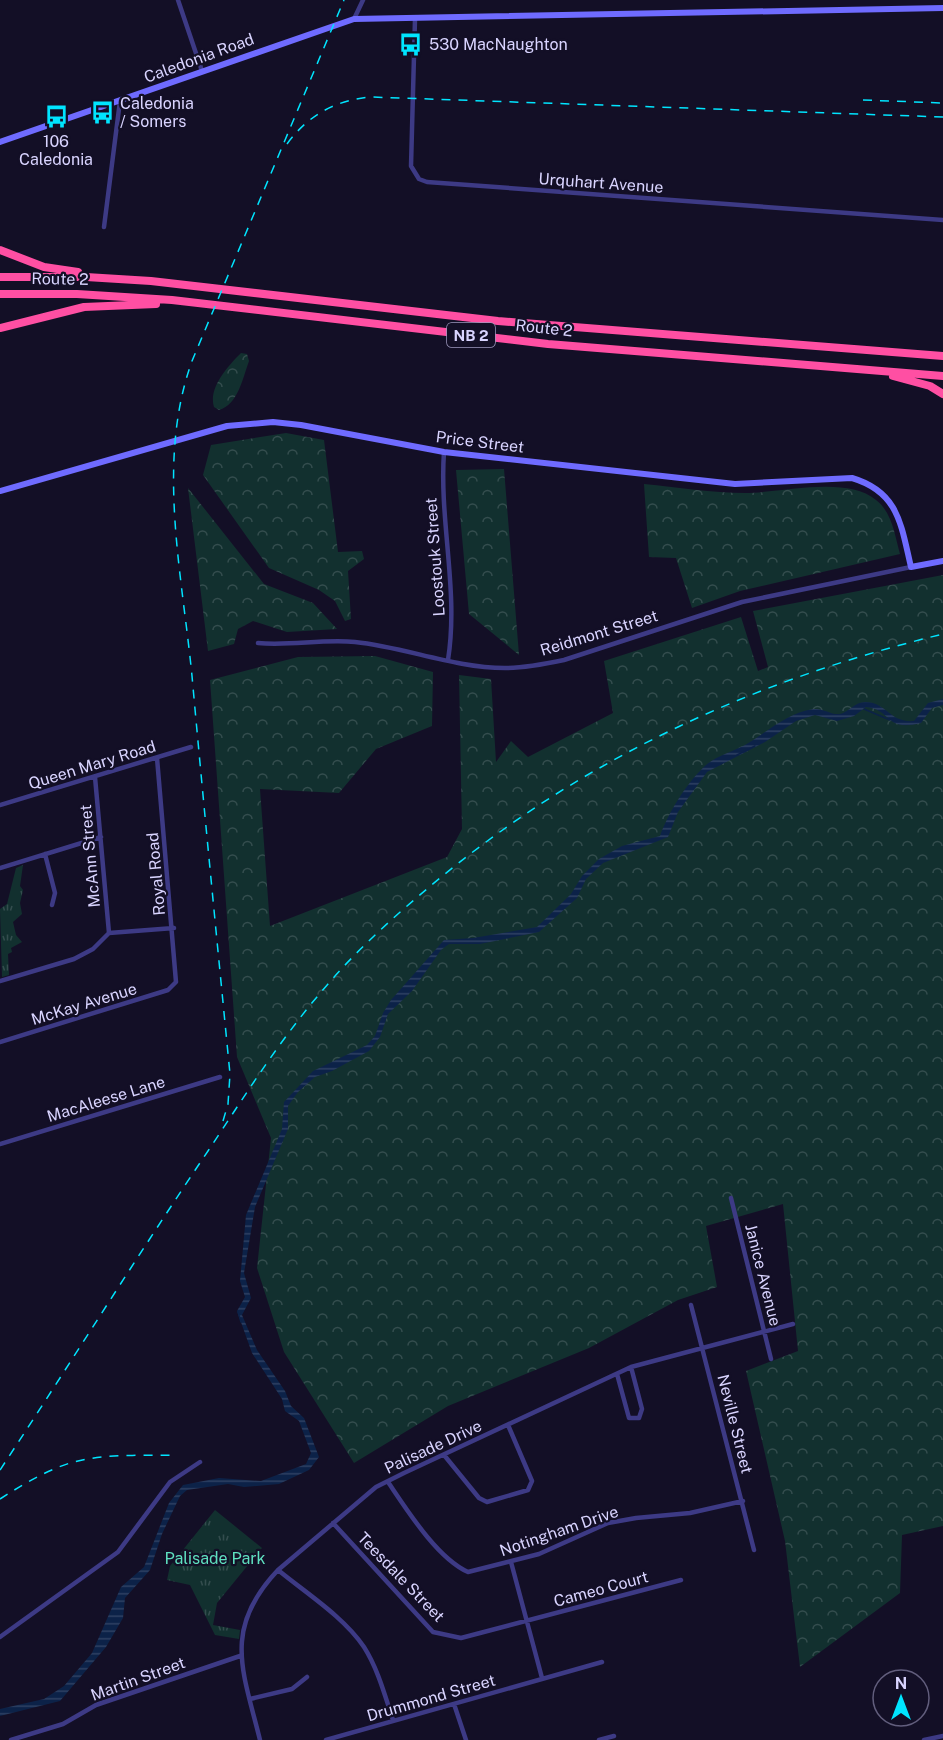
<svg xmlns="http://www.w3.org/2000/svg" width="943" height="1740" font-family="'Public Sans',sans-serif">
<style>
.forest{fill:url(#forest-crowns)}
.park{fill:url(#park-tufts)}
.water{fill:url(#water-rules)}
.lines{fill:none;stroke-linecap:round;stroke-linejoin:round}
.stream{stroke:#0c2248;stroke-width:1.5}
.street{stroke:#3d3a85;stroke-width:4.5}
.secondary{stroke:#6f6bff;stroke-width:6}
.highway{stroke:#ff4fa3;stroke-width:8}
.rail{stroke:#00e5ff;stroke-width:1.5;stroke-dasharray:9 8;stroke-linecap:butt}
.labels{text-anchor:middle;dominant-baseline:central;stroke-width:4.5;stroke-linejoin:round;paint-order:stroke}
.shield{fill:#130f26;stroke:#9e99be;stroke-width:1.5}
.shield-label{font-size:15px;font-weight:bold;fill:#d9d4ff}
.poi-label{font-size:16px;fill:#d9d4ff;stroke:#130f26;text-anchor:start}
.street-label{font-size:16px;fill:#d9d4ff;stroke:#130f26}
.park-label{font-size:16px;fill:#5fe0c0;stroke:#130f26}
</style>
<defs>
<pattern id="forest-crowns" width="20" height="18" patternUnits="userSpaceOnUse" patternTransform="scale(1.5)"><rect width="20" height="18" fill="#12302f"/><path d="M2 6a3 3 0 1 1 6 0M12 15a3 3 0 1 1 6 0" fill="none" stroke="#344d4e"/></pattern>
<pattern id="park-tufts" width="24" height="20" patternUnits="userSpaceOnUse" patternTransform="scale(1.5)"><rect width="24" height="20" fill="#12302f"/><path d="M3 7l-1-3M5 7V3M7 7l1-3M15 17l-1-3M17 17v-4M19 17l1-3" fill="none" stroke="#344d4e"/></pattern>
<pattern id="water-rules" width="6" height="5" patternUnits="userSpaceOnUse" patternTransform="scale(1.5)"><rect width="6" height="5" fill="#0c2248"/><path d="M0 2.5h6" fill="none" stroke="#2f4163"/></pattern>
</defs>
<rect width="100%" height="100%" fill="#130f26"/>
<!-- forest -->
<path class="forest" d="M 241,353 L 247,354 L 249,361 C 243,377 238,405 219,410 L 214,407 C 208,388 228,366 241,353 Z
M 286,433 L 324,440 L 338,552 L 362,551 L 364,559 L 348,571 L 351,619 L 345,621 L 335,601 L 319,590 L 269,568 L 203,475 L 211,445 Z
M 504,469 L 519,655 L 469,614 L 456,470 Z
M 644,484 C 677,487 712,493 745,493 C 781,493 846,475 876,500 C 892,512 895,536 900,554 L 740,591 L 692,608 L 676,558 L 649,557 Z
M 188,488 L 264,584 L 313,603 L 337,629 L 287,632 L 253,621 L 238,629 L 234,644 L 208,651 Z
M 943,575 L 943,1526 L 902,1535 L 900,1593 L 800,1667 L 785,1541 L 746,1371 L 798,1351 L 783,1204 L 706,1226 L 717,1287 L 678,1300 L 589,1348 L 448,1406 L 354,1463 L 284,1352 L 257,1268 L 271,1138 L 237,1057 L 210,680 L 298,657 L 375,656 L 433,672 L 432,726 L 376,749 L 339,793 L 260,789 L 270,926 L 447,857 L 462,829 L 459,675 L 491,679 L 496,762 L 511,741 L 528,757 L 613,713 L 604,661 L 741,617 L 758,671 L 768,667 L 753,611 Z"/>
<!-- park -->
<path class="park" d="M 23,865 L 20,886 L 23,890 L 20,903 L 22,914 L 13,922 L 16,935 L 22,942 L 11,948 L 12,952 L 8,954 L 9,975 L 2,977 L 0,909 L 7,904 L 16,868 Z
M 215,1510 L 262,1548 L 217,1603 L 213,1625 L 240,1630 L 239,1639 L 215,1635 L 190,1585 L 167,1580 L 170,1566 Z"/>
<!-- water -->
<path class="water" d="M 943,699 L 943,705 L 932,708 L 921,723 C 884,732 893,710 866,707 L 854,716 L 837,721 L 815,715 L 796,721 L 765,742 L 707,772 L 678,812 L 668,837 L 603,863 L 586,879 L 577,898 L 539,932 L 480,944 L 449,944 L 441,950 L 412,991 L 388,1014 L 380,1037 L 369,1051 L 332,1071 L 315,1077 L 298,1092 L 288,1106 L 288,1129 L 255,1207 L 244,1273 L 251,1298 L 242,1315 L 257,1350 L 285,1391 L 291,1406 L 304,1418 L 319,1457 L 309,1470 L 279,1484 L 244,1487 L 228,1484 L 187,1490 L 180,1496 L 162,1534 L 150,1570 L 125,1598 L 123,1618 L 106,1647 L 60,1701 L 0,1716 L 0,1709 L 44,1699 L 64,1686 L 92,1653 L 121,1587 L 144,1567 L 169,1503 L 183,1485 L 219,1478 L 261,1481 L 306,1464 L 311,1453 L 299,1421 L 285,1411 L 282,1399 L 252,1353 L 237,1311 L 245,1297 L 240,1281 L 246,1215 L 282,1129 L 284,1102 L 313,1071 L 367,1045 L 375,1036 L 383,1013 L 391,1000 L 444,940 L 473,938 L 537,927 L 571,894 L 582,876 L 599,859 L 622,846 L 660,836 C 668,814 684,787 701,770 C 712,757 730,753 745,745 C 766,733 788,712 814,709 C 823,708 831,715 840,714 C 849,712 855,702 865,702 C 887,702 889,723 914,721 L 928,703 Z"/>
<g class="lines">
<!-- stream -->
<path class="stream" d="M 864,709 L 890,720
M 737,755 L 755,746
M 238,1312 L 241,1322"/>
<!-- street -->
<path class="street" d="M 178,0 L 202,71
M 354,19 L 363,0
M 415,19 L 411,166 L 419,179 L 427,182 L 943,220
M 104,227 L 120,101
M 444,452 C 439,521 459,591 448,660
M 258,643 C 290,646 322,639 355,642 C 405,647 454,668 505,668 C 525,668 545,664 564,660 L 742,602 L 911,567
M 95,777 L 109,933
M 0,805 L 191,747
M 45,854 L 55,893 L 52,905
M 0,868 L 101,837
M 0,981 L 74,959 L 93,949 L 109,933 L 174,928
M 0,1042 L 168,990 L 176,982 L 157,758
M 0,1144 L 220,1077
M 731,1198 L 771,1359
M 691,1305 L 754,1550
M 617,1374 L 629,1418 L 639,1418 L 642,1409 L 631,1367
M 444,1455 L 479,1498 L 487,1502 L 528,1490 L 532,1481 L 508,1425
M 388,1482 C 407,1510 437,1558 468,1572 L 539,1554 L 608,1523 L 636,1518 L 690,1513 L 743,1501
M 333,1523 L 433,1632 L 461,1638 L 681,1580
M 511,1562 L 542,1678
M 278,1570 C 306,1593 344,1617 364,1647 C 378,1669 385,1696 393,1720
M 0,1637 L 118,1552 L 170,1482 L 200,1462
M 250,1699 L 292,1689 L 307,1677
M 454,1704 L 466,1740
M 11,1740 L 63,1724 L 96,1705 L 240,1656
M 260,1740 C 243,1671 222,1629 278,1570 L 376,1487 L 404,1473 L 631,1367 L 793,1324
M 326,1740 L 602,1662
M 599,1740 L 614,1736
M 924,1740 L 943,1736"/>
<!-- secondary -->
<path class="secondary" d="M 0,142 L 354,19 L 943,8
M 0,491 L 227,426 L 273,422 L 301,425 L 444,452 L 735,484 L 852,478 C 899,492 901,525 911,567 L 943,561"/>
<!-- highway -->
<path class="highway" d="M 0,250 L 44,267 L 78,272
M 0,277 L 86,277 L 151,281 L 498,321 L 943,356
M 0,294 L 77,294 L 172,300 L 548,344 L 943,376
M 0,328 L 84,307 L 156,304
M 893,376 L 930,386 L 943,394"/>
<!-- rail -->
<path class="rail" d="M 863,100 L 943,103
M 287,144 C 308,115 336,100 371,97 L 943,117
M 223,1121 L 228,1104 L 230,1074 C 217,941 204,809 192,676 C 182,573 156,461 192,361 L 344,0
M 0,1470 C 70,1364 137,1256 208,1151 C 244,1097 279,1041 322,991 C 357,949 398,913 440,878 C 588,756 758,679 943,634
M 0,1499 C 22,1485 45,1471 70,1463 C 104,1453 141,1456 176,1455"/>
</g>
<!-- icons -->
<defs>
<symbol id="bus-bare" viewBox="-9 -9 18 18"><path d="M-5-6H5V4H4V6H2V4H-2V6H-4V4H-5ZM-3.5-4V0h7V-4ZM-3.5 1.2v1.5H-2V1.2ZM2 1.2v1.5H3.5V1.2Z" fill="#00e5ff" stroke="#130f26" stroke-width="2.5" paint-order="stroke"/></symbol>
</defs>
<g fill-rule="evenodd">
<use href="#bus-bare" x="394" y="28" width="33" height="33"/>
<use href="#bus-bare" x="86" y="96" width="33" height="33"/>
<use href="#bus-bare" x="40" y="100" width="33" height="33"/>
</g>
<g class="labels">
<!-- shield labels -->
<rect class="shield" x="447" y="323" width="48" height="24" rx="4.5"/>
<g class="shield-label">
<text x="471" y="335">NB 2</text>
</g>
<!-- poi labels -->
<g class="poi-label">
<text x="429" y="44">530 MacNaughton</text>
<text x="120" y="103">Caledonia<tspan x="120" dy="18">/ Somers</tspan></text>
<text x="56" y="141" text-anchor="middle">106<tspan x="56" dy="18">Caledonia</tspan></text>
</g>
<!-- street labels -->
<g class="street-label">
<text transform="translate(199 58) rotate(-20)">Caledonia Road</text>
<text transform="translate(601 183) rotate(4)">Urquhart Avenue</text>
<text transform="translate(60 279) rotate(1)">Route 2</text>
<text transform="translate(544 328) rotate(6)">Route 2</text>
<text transform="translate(480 442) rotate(7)">Price Street</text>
<text transform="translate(435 557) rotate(-94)">Loostouk Street</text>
<text transform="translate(599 633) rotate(-17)">Reidmont Street</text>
<text transform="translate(92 765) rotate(-17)">Queen Mary Road</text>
<text transform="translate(90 856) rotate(-95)">McAnn Street</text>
<text transform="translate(156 874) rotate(-95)">Royal Road</text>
<text transform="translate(84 1004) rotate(-17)">McKay Avenue</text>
<text transform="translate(106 1099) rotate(-17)">MacAleese Lane</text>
<text transform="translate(763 1275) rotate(76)">Janice Avenue</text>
<text transform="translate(735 1424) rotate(76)">Neville Street</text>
<text transform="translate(433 1447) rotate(-25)">Palisade Drive</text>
<text transform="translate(559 1531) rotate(-19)">Notingham Drive</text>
<text transform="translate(401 1577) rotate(46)">Teesdale Street</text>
<text transform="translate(601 1589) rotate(-15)">Cameo Court</text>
<text transform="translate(138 1679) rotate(-20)">Martin Street</text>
<text transform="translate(431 1698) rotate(-16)">Drummond Street</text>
</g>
<!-- park labels -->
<g class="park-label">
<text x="215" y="1558">Palisade Park</text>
</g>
</g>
<!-- north arrow -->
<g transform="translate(901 1698)"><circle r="28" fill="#130f26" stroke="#625e7d" stroke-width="1.5"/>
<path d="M0-4.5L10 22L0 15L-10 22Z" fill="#00e5ff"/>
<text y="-9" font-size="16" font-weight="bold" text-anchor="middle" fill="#d9d4ff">N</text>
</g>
</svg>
